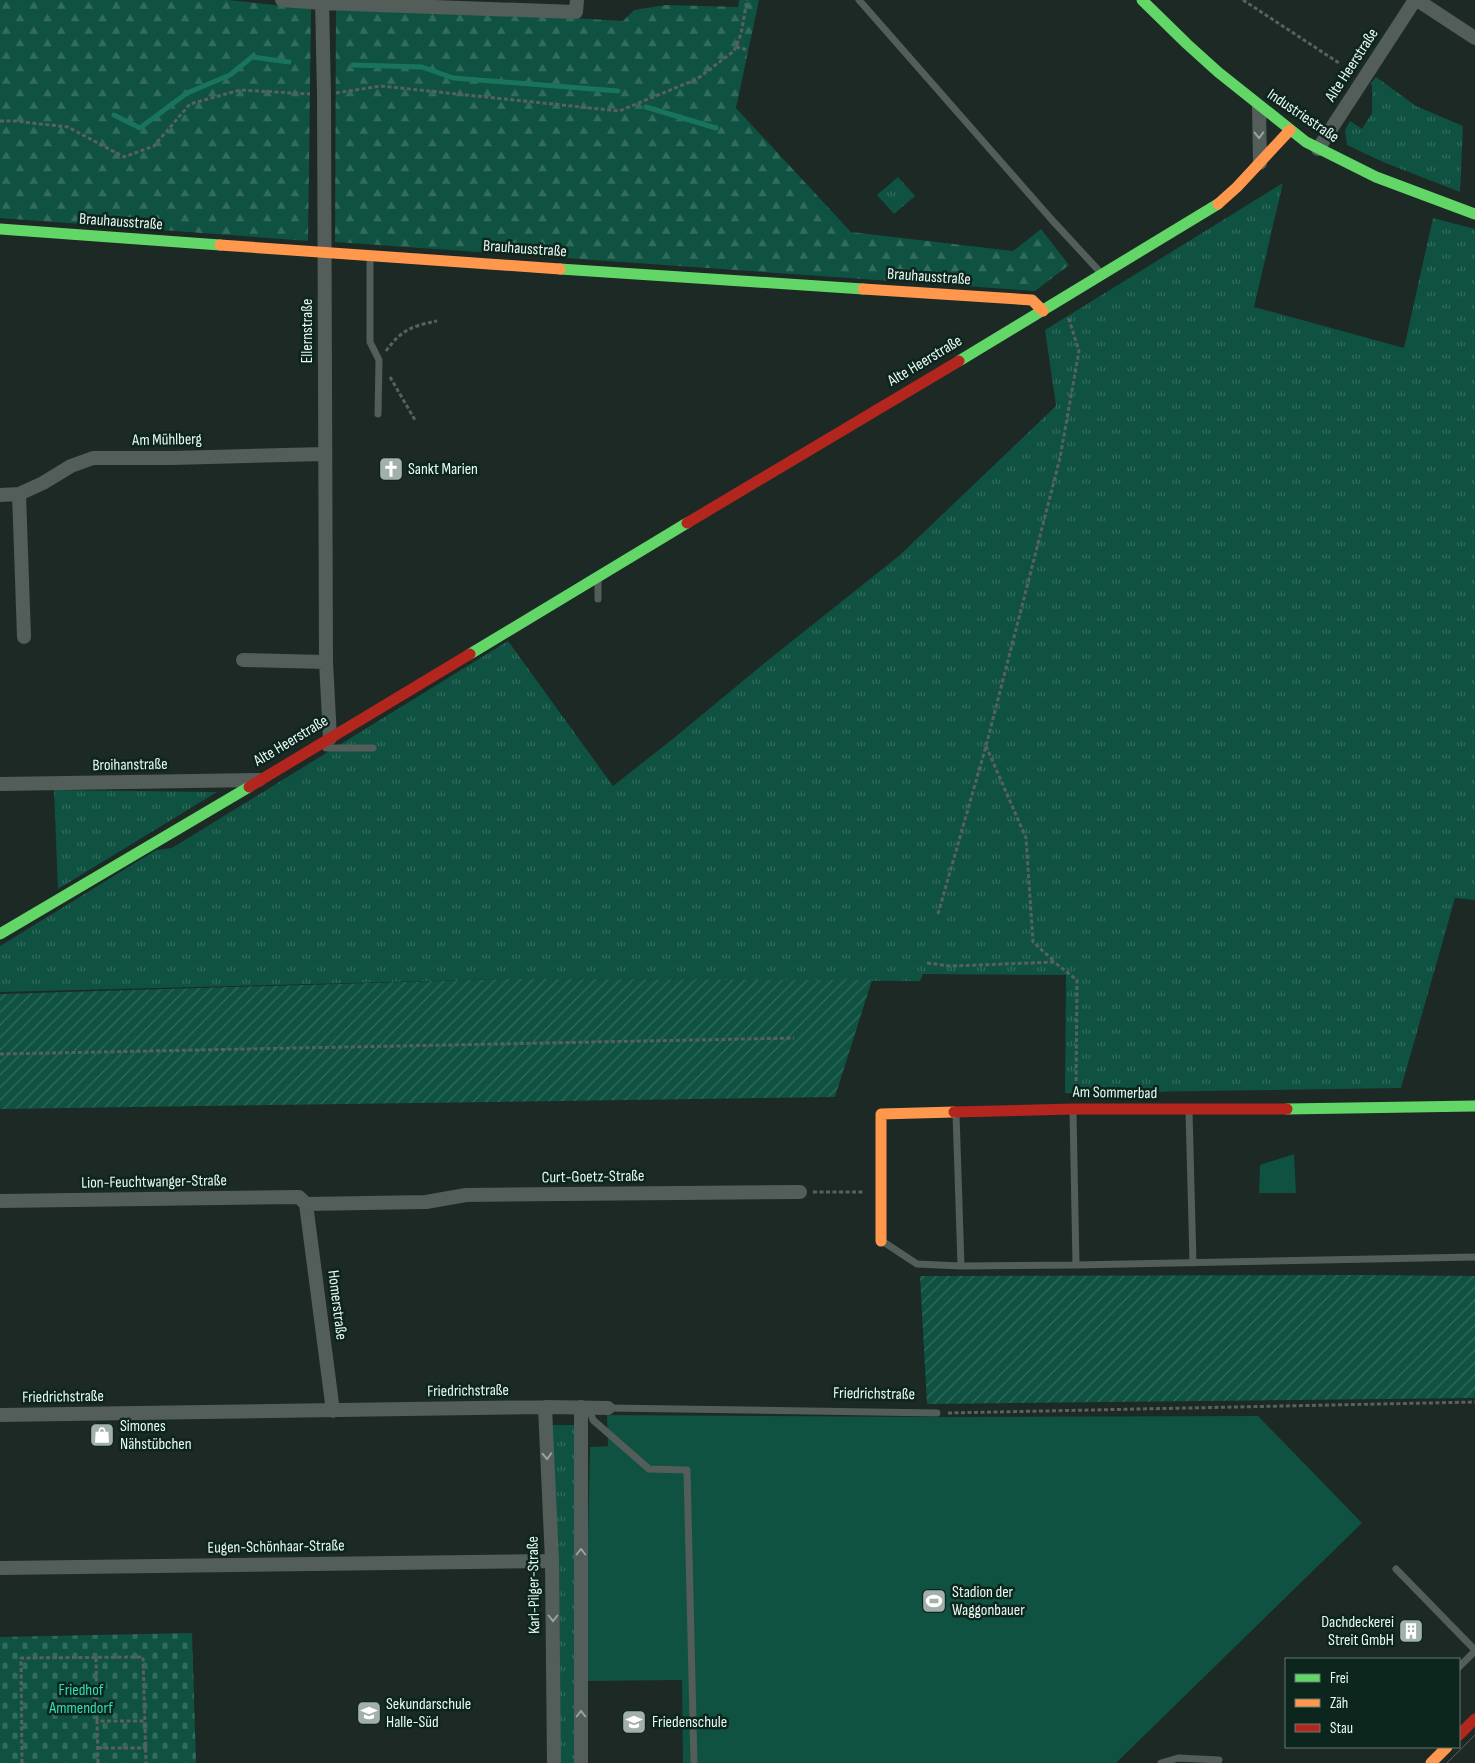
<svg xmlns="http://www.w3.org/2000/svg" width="1475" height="1763" font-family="'Sofia Sans Condensed',sans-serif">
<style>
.grass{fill:url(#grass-tufts)}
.forest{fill:url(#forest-firs)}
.cemetery{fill:url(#cemetery-stones)}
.park{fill:#0f5241}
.garden{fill:url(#garden-furrows)}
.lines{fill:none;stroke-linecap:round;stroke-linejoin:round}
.stream{stroke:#19745d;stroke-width:5}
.path{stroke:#58615e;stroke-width:3;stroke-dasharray:4 2.5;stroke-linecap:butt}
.lane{stroke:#535d59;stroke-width:7}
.street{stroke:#535d59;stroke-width:14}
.fast{stroke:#63d668;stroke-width:11}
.slow{stroke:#ff974d;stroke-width:11}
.jam{stroke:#b3261e;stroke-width:11}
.tram{stroke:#58625f;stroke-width:1}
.oneway{stroke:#97a39e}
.labels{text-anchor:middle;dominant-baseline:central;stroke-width:5;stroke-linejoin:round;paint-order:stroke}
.street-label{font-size:16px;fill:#eaf9f3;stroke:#0c251d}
.poi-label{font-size:16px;fill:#eaf9f3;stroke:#0c251d;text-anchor:start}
.park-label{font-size:16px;fill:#32deb3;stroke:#0c251d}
</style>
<defs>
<pattern id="grass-tufts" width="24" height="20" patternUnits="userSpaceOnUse" patternTransform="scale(1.25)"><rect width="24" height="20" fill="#0f5241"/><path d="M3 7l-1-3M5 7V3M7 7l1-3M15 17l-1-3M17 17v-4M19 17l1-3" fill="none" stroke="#326c5d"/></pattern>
<pattern id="forest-firs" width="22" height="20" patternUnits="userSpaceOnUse" patternTransform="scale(1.25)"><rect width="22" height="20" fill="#0f5241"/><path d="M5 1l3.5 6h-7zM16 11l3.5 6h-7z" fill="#326c5d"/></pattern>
<pattern id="cemetery-stones" width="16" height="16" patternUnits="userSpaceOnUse" patternTransform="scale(1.25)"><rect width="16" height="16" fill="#0f5241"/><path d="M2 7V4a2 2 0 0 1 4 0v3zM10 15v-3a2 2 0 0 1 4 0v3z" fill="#326c5d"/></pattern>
<pattern id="garden-furrows" width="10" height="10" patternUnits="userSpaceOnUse" patternTransform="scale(1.25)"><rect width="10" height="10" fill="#0f5241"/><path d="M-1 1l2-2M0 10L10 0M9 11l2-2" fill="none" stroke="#326c5d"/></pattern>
</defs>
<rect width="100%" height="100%" fill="#1c2925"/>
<!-- grass -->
<path class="grass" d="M 1376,77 L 1416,106 L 1463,126 L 1460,192 L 1383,162 L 1347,145 L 1345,130 L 1350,121 L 1362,129 L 1372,113 L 1372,85 L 1370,84 Z
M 898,177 L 915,196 L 894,214 L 877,195 Z
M 1283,183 L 1254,307 L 1404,348 L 1433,218 L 1475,229 L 1475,900 L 1455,898 L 1401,1088 L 1065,1093 L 1066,975 L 923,974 L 920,981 L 503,979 L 0,992 L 0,946 L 156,850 L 172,848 L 508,641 L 613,786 L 674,738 L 767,661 L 900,555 L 1056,406 L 1045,330 Z
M 54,790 L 217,792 L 58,889 Z
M 550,1425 L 581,1425 L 577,1763 L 557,1763 Z"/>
<!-- forest -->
<path class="forest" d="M 0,0 L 228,0 L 311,9 L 308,241 L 0,218 Z
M 739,0 L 759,0 L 736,108 L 851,232 L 1013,251 L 1041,229 L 1069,265 L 1035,291 L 335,242 L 336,4 L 623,21 L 634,10 L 666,5 L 738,7 Z"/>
<!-- cemetery -->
<path class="cemetery" d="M 192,1633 L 196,1763 L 0,1763 L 0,1637 Z"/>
<!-- park -->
<path class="park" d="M 1294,1154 L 1296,1193 L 1259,1193 L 1260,1165 Z
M 607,1415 L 930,1417 L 1258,1416 L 1362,1523 L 1116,1763 L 683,1763 L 682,1680 L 585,1681 L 590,1447 L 608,1446 Z"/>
<!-- garden -->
<path class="garden" d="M 503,979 L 872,980 L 835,1097 L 0,1109 L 0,994 Z
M 1364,1275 L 1475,1276 L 1475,1398 L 927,1404 L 920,1276 Z"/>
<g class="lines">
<!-- stream -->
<path class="stream" d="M 353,65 L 422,67 L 453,78 L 618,91
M 646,107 L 716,128
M 114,115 L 140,128 L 187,93 L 230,75 L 252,57 L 289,62"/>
<!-- path -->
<path class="path" d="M 1243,0 L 1339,63
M 736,47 L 748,50
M 336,93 L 381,86 L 619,111 L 697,79 L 734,51 L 741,34 L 747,0
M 0,121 L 15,121 L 68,127 L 124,157 L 154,146 L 190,104 L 240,90 L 310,94
M 386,351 C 401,330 412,326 437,321
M 390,377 L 415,420
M 986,746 L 1026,838 L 1033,942 L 1054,961
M 938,914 L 986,746 L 1060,458 L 1079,351 L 1068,316
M 927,963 L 950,966 L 1054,962 L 1077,980 L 1076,1092
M 0,1054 L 794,1038
M 813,1192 L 864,1192
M 948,1413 L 1475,1402
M 96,1658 L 97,1721
M 98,1748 L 146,1748
M 22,1763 L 21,1658 L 143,1657 L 146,1763
M 98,1763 L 97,1721 L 145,1721"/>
<!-- lane -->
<path class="lane" d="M 859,0 L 1052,220 L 1101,273
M 370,258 L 370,342 L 379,360 L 378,414
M 598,580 L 598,599
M 326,748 L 373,748
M 1189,1111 L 1193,1263
M 1073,1112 L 1076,1265
M 956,1113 L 961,1266
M 882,1241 L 917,1264 L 961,1266 L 1076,1265 L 1475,1257
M 589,1408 L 593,1420 L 649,1469 L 687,1470 L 694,1763
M 608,1408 L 937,1413
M 1396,1569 L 1475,1650
M 1459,1667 L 1475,1651
M 1161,1763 L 1178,1758 L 1219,1760"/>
<!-- street -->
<path class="street" d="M 282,0 L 322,3 L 576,12 L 577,0
M 322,0 L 324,95 L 326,662 L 330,738
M 1417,0 L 1475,38
M 1259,107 L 1260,163
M 1318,149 L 1415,0
M 19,494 L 24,637
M 0,495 L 19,494 L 43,483 L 71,466 L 93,458 L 172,458 L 324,454
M 243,660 L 326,662
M 0,784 L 259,780
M 0,1201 L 299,1197 L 306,1204
M 306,1204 L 426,1202 L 466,1195 L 800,1192
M 306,1204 L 333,1411
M 545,1407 L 552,1561 L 554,1763
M 0,1415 L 545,1407 L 608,1408
M 0,1568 L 552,1561
M 581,1763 L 581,1407"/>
<!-- fast -->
<path class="fast" d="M 1142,0 L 1187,44 L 1218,72 L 1306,142 L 1376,177 L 1475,214
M 0,229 L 220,245
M 560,269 L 863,289
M 959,361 L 1218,204
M 470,654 L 687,523
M 0,934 L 249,787
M 1287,1109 L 1475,1106"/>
<!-- slow -->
<path class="slow" d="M 1218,204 L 1237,187 L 1290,130
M 220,245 L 560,269
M 863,289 L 1032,300 L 1043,311
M 881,1241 L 881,1114 L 954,1112
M 1431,1763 L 1447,1747"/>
<!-- jam -->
<path class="jam" d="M 687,523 L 959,361
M 249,787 L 470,654
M 954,1112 L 1073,1109 L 1287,1109
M 1459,1735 L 1475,1719"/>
<!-- tram -->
<path class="tram" d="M 1447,1763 L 1475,1735"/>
</g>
<!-- one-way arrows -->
<defs><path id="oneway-chevron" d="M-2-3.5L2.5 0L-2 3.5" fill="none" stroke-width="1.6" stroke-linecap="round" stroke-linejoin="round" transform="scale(1.25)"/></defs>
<g class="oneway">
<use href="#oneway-chevron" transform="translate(1259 135) rotate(89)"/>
<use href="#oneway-chevron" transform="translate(547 1456) rotate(87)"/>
<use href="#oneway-chevron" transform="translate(581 1552) rotate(-90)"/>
<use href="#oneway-chevron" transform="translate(553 1618) rotate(90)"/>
<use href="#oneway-chevron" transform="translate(581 1714) rotate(-90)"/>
</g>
<!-- icons -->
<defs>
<symbol id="church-square" viewBox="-11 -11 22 22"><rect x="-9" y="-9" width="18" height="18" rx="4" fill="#a2b0ab" stroke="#0c251d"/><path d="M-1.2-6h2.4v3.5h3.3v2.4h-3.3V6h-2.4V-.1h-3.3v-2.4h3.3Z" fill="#fff"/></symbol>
<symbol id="shop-square" viewBox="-11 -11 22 22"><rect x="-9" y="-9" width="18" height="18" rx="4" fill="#a2b0ab" stroke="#0c251d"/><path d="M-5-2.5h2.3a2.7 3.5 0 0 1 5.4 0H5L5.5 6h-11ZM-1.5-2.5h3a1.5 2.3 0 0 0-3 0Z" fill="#fff"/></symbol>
<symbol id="stadium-square" viewBox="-11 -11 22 22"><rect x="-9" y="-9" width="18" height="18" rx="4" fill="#a2b0ab" stroke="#0c251d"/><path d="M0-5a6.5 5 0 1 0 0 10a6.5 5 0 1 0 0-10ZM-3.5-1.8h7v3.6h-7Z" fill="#fff"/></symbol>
<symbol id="building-square" viewBox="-11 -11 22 22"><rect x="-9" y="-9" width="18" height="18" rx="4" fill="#a2b0ab" stroke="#0c251d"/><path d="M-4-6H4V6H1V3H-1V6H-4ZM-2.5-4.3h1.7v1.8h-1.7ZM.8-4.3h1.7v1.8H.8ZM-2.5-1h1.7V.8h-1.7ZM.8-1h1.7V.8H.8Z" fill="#fff"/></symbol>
<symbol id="school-square" viewBox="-11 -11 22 22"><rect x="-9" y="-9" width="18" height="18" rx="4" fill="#a2b0ab" stroke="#0c251d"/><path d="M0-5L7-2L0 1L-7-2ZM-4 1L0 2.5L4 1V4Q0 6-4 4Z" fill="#fff"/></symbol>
</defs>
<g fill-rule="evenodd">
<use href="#church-square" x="377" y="455" width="28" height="28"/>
<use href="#shop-square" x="88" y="1421" width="28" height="28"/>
<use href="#stadium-square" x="920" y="1587" width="28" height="28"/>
<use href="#building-square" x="1397" y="1617" width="28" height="28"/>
<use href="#school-square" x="355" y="1699" width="28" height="28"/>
<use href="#school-square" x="620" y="1708" width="28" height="28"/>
</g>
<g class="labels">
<!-- street labels -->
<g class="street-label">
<text transform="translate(1352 65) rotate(-57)">Alte Heerstraße</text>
<text transform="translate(1303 116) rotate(34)">Industriestraße</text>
<text transform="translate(121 222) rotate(4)">Brauhausstraße</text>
<text transform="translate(525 249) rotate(4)">Brauhausstraße</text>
<text transform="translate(929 277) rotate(4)">Brauhausstraße</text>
<text transform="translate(307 331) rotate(-90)">Ellernstraße</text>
<text transform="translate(925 361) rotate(-31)">Alte Heerstraße</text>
<text transform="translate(167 440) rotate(-1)">Am Mühlberg</text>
<text transform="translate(291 741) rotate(-31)">Alte Heerstraße</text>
<text transform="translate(130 765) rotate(-1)">Broihanstraße</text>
<text transform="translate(1115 1093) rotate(1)">Am Sommerbad</text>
<text transform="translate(593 1177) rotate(-1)">Curt-Goetz-Straße</text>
<text transform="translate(154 1182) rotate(-1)">Lion-Feuchtwanger-Straße</text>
<text transform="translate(337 1305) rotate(83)">Homerstraße</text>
<text transform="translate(468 1391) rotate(-1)">Friedrichstraße</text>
<text transform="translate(874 1394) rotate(1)">Friedrichstraße</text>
<text transform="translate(63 1397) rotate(-1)">Friedrichstraße</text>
<text transform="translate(276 1547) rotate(-1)">Eugen-Schönhaar-Straße</text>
<text transform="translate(534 1585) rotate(-91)">Karl-Pilger-Straße</text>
</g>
<!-- poi labels -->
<g class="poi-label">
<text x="408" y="469">Sankt Marien</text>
<text x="120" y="1426">Simones<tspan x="120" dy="18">Nähstübchen</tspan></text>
<text x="952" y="1592">Stadion der<tspan x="952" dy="18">Waggonbauer</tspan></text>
<text x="1394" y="1622" text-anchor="end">Dachdeckerei<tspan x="1394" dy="18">Streit GmbH</tspan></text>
<text x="386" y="1704">Sekundarschule<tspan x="386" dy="18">Halle-Süd</tspan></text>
<text x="652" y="1722">Friedenschule</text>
</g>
<!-- park labels -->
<g class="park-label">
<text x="81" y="1690">Friedhof<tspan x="81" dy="18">Ammendorf</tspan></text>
</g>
</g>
<!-- legend -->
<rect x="1285" y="1658" width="175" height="90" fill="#0c251d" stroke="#657a73"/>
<rect x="1295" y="1674" width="25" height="8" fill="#63d668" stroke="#657a73"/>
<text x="1330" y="1683" font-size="15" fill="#eaf9f3">Frei</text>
<rect x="1295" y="1699" width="25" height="8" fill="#ff974d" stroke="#657a73"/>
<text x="1330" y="1708" font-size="15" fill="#eaf9f3">Zäh</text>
<rect x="1295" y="1724" width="25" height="8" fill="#b3261e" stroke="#657a73"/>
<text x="1330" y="1733" font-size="15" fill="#eaf9f3">Stau</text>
</svg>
